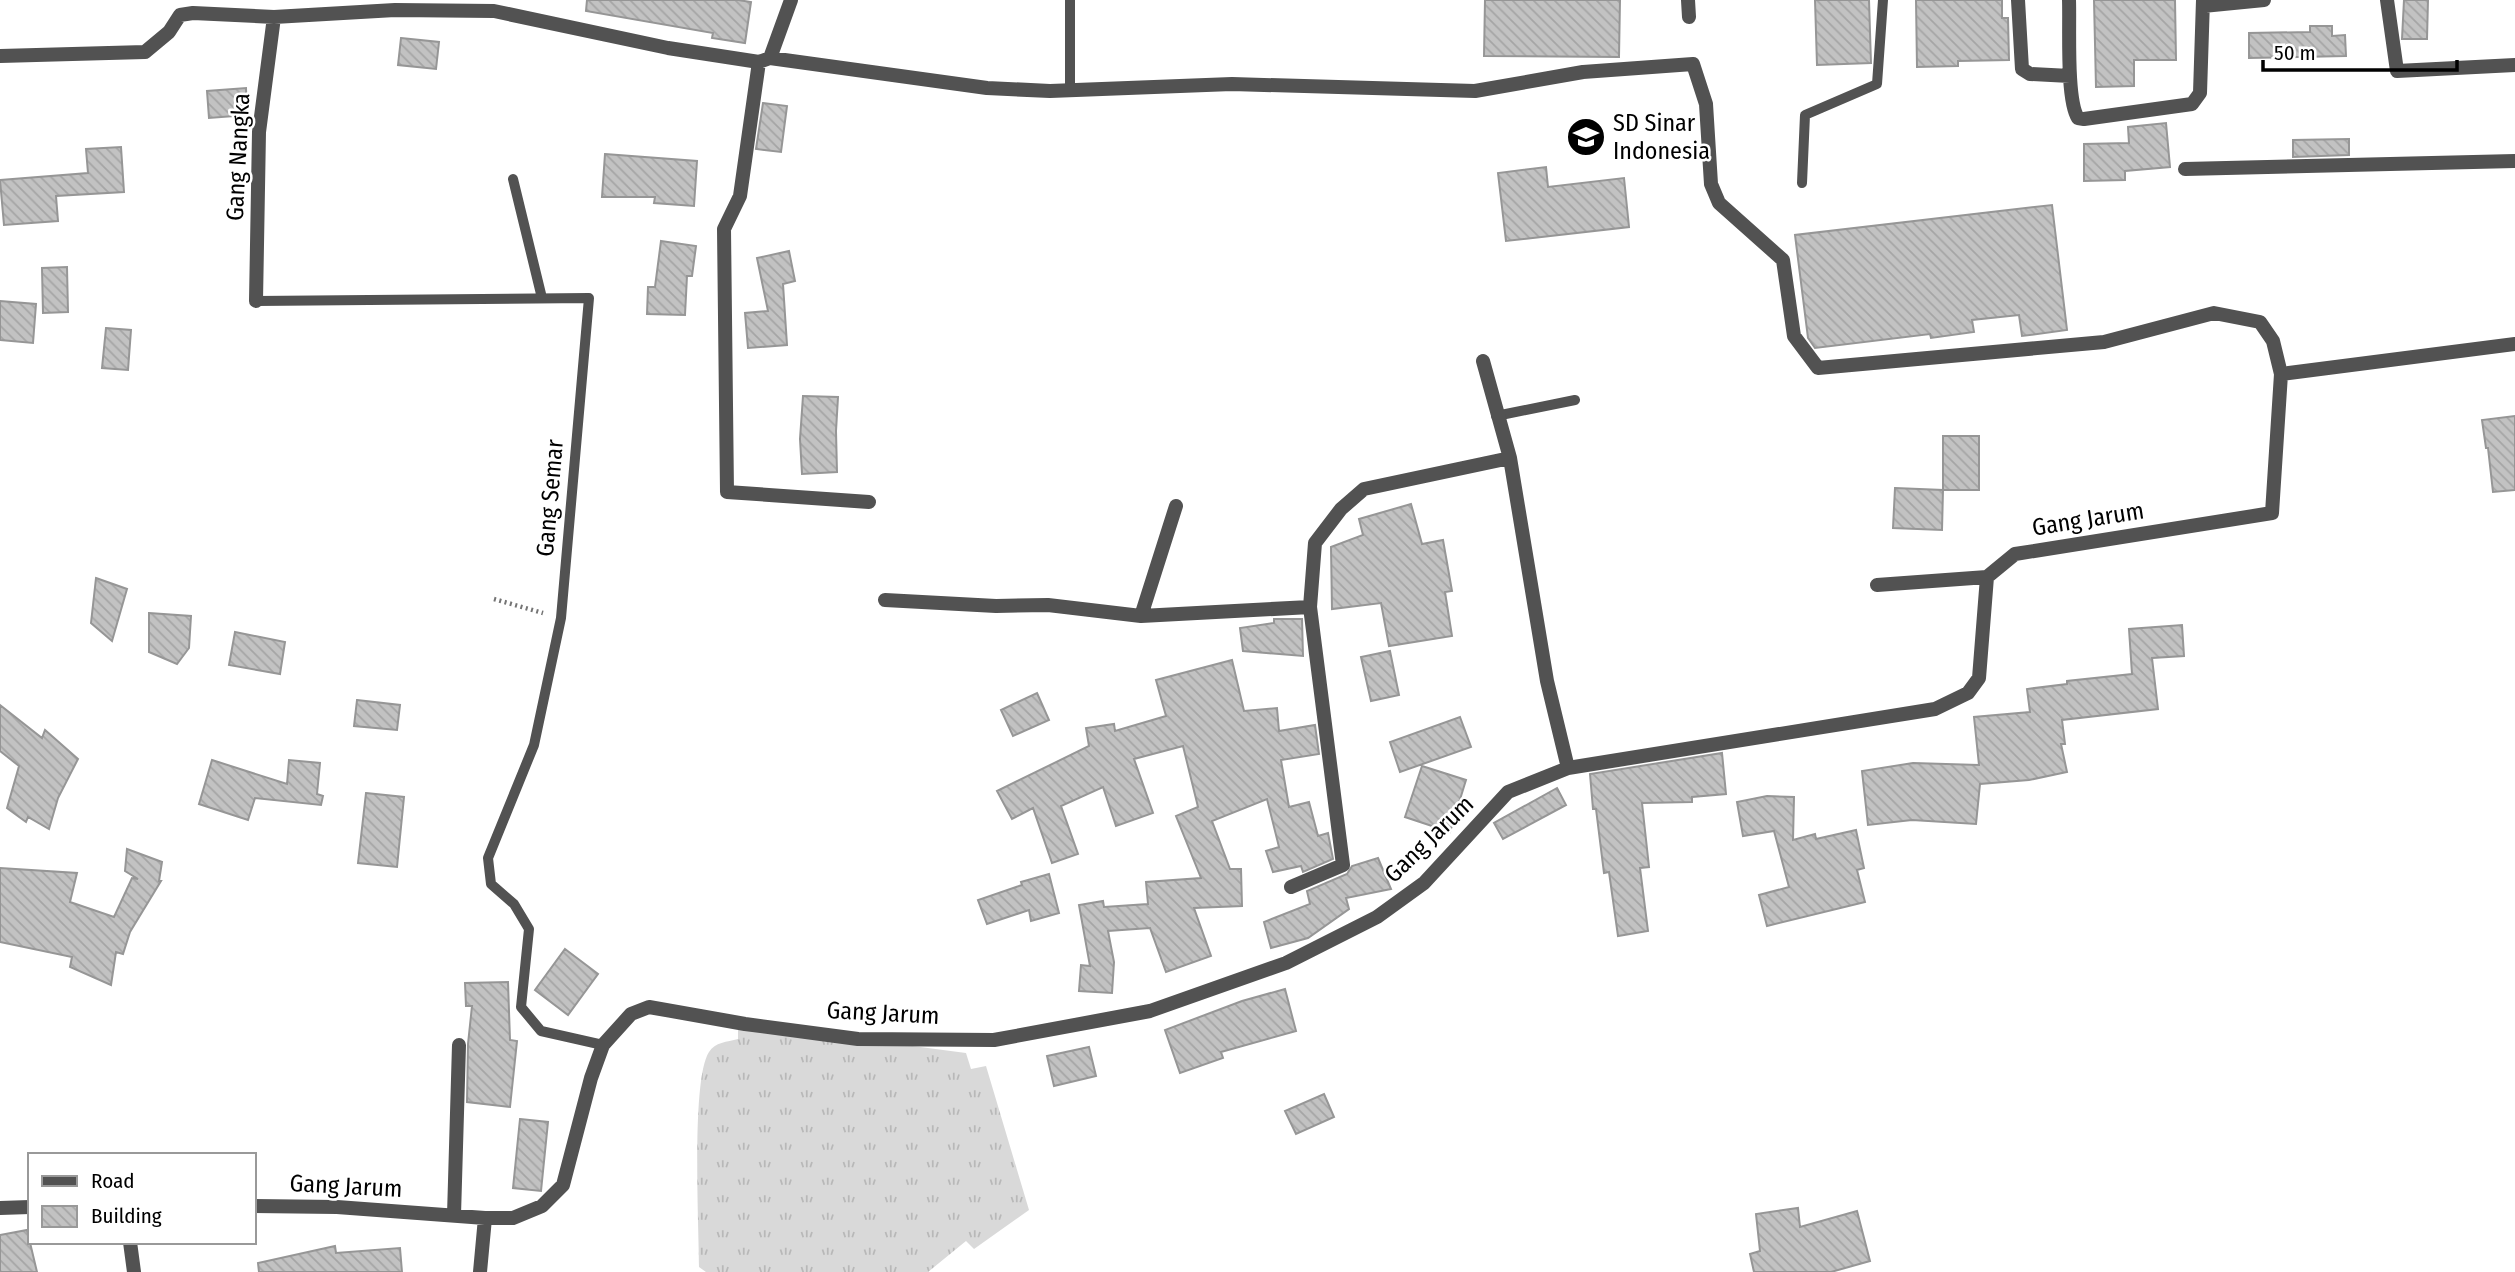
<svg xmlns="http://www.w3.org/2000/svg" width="2515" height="1272" font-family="'Fira Sans Condensed',sans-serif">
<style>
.grass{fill:url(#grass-tufts)}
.building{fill:url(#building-back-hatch);stroke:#969696;stroke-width:2}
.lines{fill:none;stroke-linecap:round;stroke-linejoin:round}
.path{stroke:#747474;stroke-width:4.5;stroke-dasharray:2 3.5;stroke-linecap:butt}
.service{stroke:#525252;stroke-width:10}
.minor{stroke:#525252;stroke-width:14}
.labels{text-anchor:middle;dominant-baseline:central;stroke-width:5;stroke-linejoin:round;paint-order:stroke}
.poi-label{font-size:24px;fill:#000;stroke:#fff;text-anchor:start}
.street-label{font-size:24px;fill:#000;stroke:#fff}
</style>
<defs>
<pattern id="grass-tufts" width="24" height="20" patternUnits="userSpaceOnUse" patternTransform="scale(1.75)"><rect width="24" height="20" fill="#d9d9d9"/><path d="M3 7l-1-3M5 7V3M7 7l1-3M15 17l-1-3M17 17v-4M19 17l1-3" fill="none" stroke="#b8b8b8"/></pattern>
<pattern id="building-back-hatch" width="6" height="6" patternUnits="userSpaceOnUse" patternTransform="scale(1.75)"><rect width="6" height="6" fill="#c2c2c2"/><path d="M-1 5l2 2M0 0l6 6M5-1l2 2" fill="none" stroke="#a5a5a5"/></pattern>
</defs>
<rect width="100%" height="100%" fill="#fff"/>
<!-- grass -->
<path class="grass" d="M 738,1023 L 966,1053 L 971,1069 L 986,1066 L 1029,1210 L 974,1249 L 966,1241 L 928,1272 L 706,1272 L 699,1267 C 699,1227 691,1079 709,1052 C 715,1042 727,1042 738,1039 Z"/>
<!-- building -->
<path class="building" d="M 587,0 L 738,0 L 751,2 L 745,43 L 712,38 L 713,33 L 586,11 Z
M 1485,0 L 1620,0 L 1619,57 L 1484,56 Z
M 1815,0 L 1869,0 L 1871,63 L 1817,65 Z
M 1916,0 L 2002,0 L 2002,18 L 2008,18 L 2009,60 L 1958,61 L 1958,66 L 1917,67 Z
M 2094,0 L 2175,0 L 2176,60 L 2134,60 L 2134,86 L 2096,87 Z
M 2404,0 L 2428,0 L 2427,39 L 2402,39 Z
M 2310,26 L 2332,26 L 2332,36 L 2345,35 L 2346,56 L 2249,58 L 2249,33 L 2310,32 Z
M 401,38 L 439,42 L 436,69 L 398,65 Z
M 246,88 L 247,115 L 209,118 L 207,91 Z
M 763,103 L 787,106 L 781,152 L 756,149 Z
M 2166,123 L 2170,167 L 2125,171 L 2125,180 L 2084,181 L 2084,144 L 2129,143 L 2128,127 Z
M 2349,139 L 2349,155 L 2293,157 L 2293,140 Z
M 121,147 L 124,192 L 56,196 L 58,221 L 4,225 L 0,180 L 88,173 L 86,149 Z
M 605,154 L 697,161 L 694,206 L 654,203 L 655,197 L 602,197 Z
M 1546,167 L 1548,187 L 1624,178 L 1629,227 L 1506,241 L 1498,173 Z
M 2052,205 L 2067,330 L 2022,336 L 2019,315 L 1972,320 L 1974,332 L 1931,338 L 1930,334 L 1815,348 L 1808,338 L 1795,235 Z
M 661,241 L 696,246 L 692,276 L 687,276 L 685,315 L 647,314 L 648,287 L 655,287 Z
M 789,251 L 795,281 L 783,284 L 787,345 L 748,348 L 745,313 L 768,311 L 757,258 Z
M 67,267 L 68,312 L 43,313 L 42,268 Z
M 0,301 L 36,304 L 33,343 L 0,340 Z
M 106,328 L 131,330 L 128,370 L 102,368 Z
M 803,396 L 838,397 L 836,431 L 837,472 L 802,474 L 800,439 Z
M 2515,416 L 2515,490 L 2493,492 L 2488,448 L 2486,448 L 2482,420 Z
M 1943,436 L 1979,436 L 1979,490 L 1943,490 Z
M 1895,488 L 1943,490 L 1942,530 L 1893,528 Z
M 1411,504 L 1422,544 L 1443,540 L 1452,591 L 1445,592 L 1452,636 L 1389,646 L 1381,603 L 1332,609 L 1331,547 L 1363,535 L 1359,519 Z
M 96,578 L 127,589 L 112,641 L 91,623 Z
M 149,613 L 191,616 L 189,648 L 177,664 L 149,652 Z
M 1274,619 L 1302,619 L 1303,656 L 1243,651 L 1240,628 L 1274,623 Z
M 2182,625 L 2184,656 L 2152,658 L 2158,709 L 2062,720 L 2065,744 L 2061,744 L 2067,772 L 2029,780 L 1980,784 L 1976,824 L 1912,820 L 1868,825 L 1862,771 L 1913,763 L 1979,765 L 1974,717 L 2030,712 L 2027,689 L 2067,684 L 2067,681 L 2132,674 L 2129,629 Z
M 235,632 L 285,642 L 280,674 L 229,665 Z
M 1390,651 L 1399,695 L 1371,701 L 1361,657 Z
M 1232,660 L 1244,711 L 1277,708 L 1279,731 L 1315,725 L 1319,754 L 1281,760 L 1289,807 L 1309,802 L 1318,836 L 1328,833 L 1333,859 L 1303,872 L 1301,866 L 1273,872 L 1266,851 L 1279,847 L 1267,799 L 1212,821 L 1230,869 L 1241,869 L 1242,906 L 1194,908 L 1211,956 L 1166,972 L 1150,928 L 1108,931 L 1114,962 L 1112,993 L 1079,991 L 1081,965 L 1090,966 L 1079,905 L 1103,901 L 1104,907 L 1148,904 L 1146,882 L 1201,878 L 1176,816 L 1198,807 L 1183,746 L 1134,759 L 1153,813 L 1116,826 L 1103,787 L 1061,806 L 1078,854 L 1052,863 L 1033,808 L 1012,819 L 997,791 L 1089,746 L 1086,728 L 1114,724 L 1115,731 L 1166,716 L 1156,680 Z
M 1037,693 L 1049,720 L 1013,736 L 1001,710 Z
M 357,700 L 400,705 L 397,730 L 354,726 Z
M 0,705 L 42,738 L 45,730 L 78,759 L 58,798 L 49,829 L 28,817 L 26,822 L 7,808 L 19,766 L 0,751 Z
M 1460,717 L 1471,747 L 1400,772 L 1390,742 Z
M 1722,753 L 1726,794 L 1692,797 L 1692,802 L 1642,803 L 1649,867 L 1640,868 L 1648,931 L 1618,936 L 1609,872 L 1604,873 L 1596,809 L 1593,809 L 1590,774 Z
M 212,760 L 287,784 L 289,760 L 320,763 L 317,794 L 323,796 L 321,805 L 255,798 L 248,820 L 199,804 Z
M 1422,766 L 1466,780 L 1450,832 L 1405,817 Z
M 1557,788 L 1566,805 L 1503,839 L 1494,823 Z
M 366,793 L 404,797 L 397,867 L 358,863 Z
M 1767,796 L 1794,797 L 1793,840 L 1815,834 L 1816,839 L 1856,830 L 1864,868 L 1857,870 L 1865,902 L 1767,926 L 1759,895 L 1789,887 L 1774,831 L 1743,836 L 1737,802 Z
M 127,849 L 162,862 L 159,881 L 161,881 L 130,932 L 123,954 L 116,952 L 111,985 L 70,967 L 72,957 L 0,942 L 0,868 L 77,873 L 70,902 L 114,917 L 132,878 L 138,879 L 125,871 Z
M 1378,858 L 1391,889 L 1346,898 L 1349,909 L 1308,938 L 1271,948 L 1264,922 L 1310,904 L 1307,891 L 1347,874 L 1352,866 Z
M 1049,874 L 1059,913 L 1031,921 L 1029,910 L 987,924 L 978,900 L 1022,885 L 1021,882 Z
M 565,949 L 598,974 L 568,1015 L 535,990 Z
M 508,982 L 510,1040 L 517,1041 L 510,1107 L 467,1102 L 468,1044 L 472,1006 L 466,1006 L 465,983 Z
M 1285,989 L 1296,1031 L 1221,1052 L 1223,1058 L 1180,1073 L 1165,1030 L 1242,1001 Z
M 1089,1047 L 1096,1076 L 1054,1086 L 1047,1056 Z
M 1324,1094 L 1334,1117 L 1296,1134 L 1285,1111 Z
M 520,1119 L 548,1122 L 541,1191 L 513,1188 Z
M 1798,1208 L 1800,1227 L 1857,1211 L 1870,1261 L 1831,1272 L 1754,1272 L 1750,1254 L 1760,1251 L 1756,1214 Z
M 27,1230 L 37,1272 L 0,1272 L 0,1235 Z
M 335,1246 L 336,1253 L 400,1248 L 402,1272 L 259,1272 L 258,1263 Z"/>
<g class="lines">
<!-- path -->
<path class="path" d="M 494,599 L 543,613"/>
<!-- service -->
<path class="service" d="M 1070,0 L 1070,90
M 513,179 L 542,298
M 1802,183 L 1805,115 L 1877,84 L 1883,0
M 256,301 L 589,298 L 561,618 L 534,745 L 488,858 L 491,884 L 514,904 L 529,929 L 521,1007 L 541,1031 L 603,1045
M 1496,416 L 1575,400"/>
<!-- minor -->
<path class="minor" d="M 1688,0 L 1689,17
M 2018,0 L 2022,69 L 2030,74 L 2070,76
M 2069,0 C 2070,25 2066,100 2078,118 L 2084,119 L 2192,104 L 2200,93 L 2203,0
M 2387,0 L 2397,71 L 2515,65
M 2203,6 L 2264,0
M 0,56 L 145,52 L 169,32 L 180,15 L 193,13 L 274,17 L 395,10 L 494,11 L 668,48 L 759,62 L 770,58 L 987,88 L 1050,91 L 1232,84 L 1475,91 L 1583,72 L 1693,64 L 1706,104 L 1711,184 L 1719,203 L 1783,260 L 1794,336 L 1818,368 L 2104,342 L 2214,313 L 2260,322 L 2273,341 L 2281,374
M 770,58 L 791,0
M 759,62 L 740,196 L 724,229 L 727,492 L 869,502
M 2185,169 L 2515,161
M 256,301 L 259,132 L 274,17
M 1483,361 L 1510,458 L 1547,681 L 1568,768
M 1877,585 L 1987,577
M 885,600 L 996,606 L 1048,605 L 1141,616 L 1310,607 L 1343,865 L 1291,887
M 1310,607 L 1315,543 L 1341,509 L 1364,489 L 1510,458
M 1141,616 L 1176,506
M 254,1206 L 337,1207 L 485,1218 L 513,1218 L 542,1206 L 563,1185 L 591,1078 L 603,1045 L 631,1014 L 649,1007 L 745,1024 L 858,1039 L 994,1040 L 1150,1011 L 1286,963 L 1377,917 L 1424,883 L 1508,792 L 1568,768 L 1935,709 L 1968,693 L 1979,678 L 1987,577 L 2015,554 L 2272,513 L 2281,374 L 2515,344
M 0,1208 L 30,1207
M 454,1215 L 459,1045
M 130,1242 L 134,1272
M 480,1272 L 485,1218"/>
</g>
<!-- icons -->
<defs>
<symbol id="school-disc" viewBox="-11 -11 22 22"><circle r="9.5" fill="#000" stroke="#fff"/><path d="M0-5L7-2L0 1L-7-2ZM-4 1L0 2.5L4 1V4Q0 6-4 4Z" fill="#fff"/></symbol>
</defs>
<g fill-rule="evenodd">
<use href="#school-disc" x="1564" y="115" width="44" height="44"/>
</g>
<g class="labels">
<!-- poi labels -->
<g class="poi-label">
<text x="1613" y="123">SD Sinar<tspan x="1613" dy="28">Indonesia</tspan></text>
</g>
<!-- street labels -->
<g class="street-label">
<text transform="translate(238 157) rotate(-87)">Gang Nangka</text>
<text transform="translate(550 498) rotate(-85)">Gang Semar</text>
<text transform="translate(2088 519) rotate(-9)">Gang Jarum</text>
<text transform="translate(1429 839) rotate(-44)">Gang Jarum</text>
<text transform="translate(883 1013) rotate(3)">Gang Jarum</text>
<text transform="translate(346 1186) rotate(3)">Gang Jarum</text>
</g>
</g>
<!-- legend -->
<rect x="28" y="1153" width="228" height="91" fill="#ffffff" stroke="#999999" stroke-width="2"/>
<rect x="42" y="1176" width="35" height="10" fill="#525252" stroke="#999999" stroke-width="2"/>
<text x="91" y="1188" font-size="21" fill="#000000">Road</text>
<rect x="42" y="1206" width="35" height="21" fill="url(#building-back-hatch)" stroke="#999999" stroke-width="2"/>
<text x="91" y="1223" font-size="21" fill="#000000">Building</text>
<!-- scale -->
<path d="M2263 60v10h194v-10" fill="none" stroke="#000000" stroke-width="3.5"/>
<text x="2274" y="60" font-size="21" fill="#000000" stroke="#ffffff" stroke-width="5" paint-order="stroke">50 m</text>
</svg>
